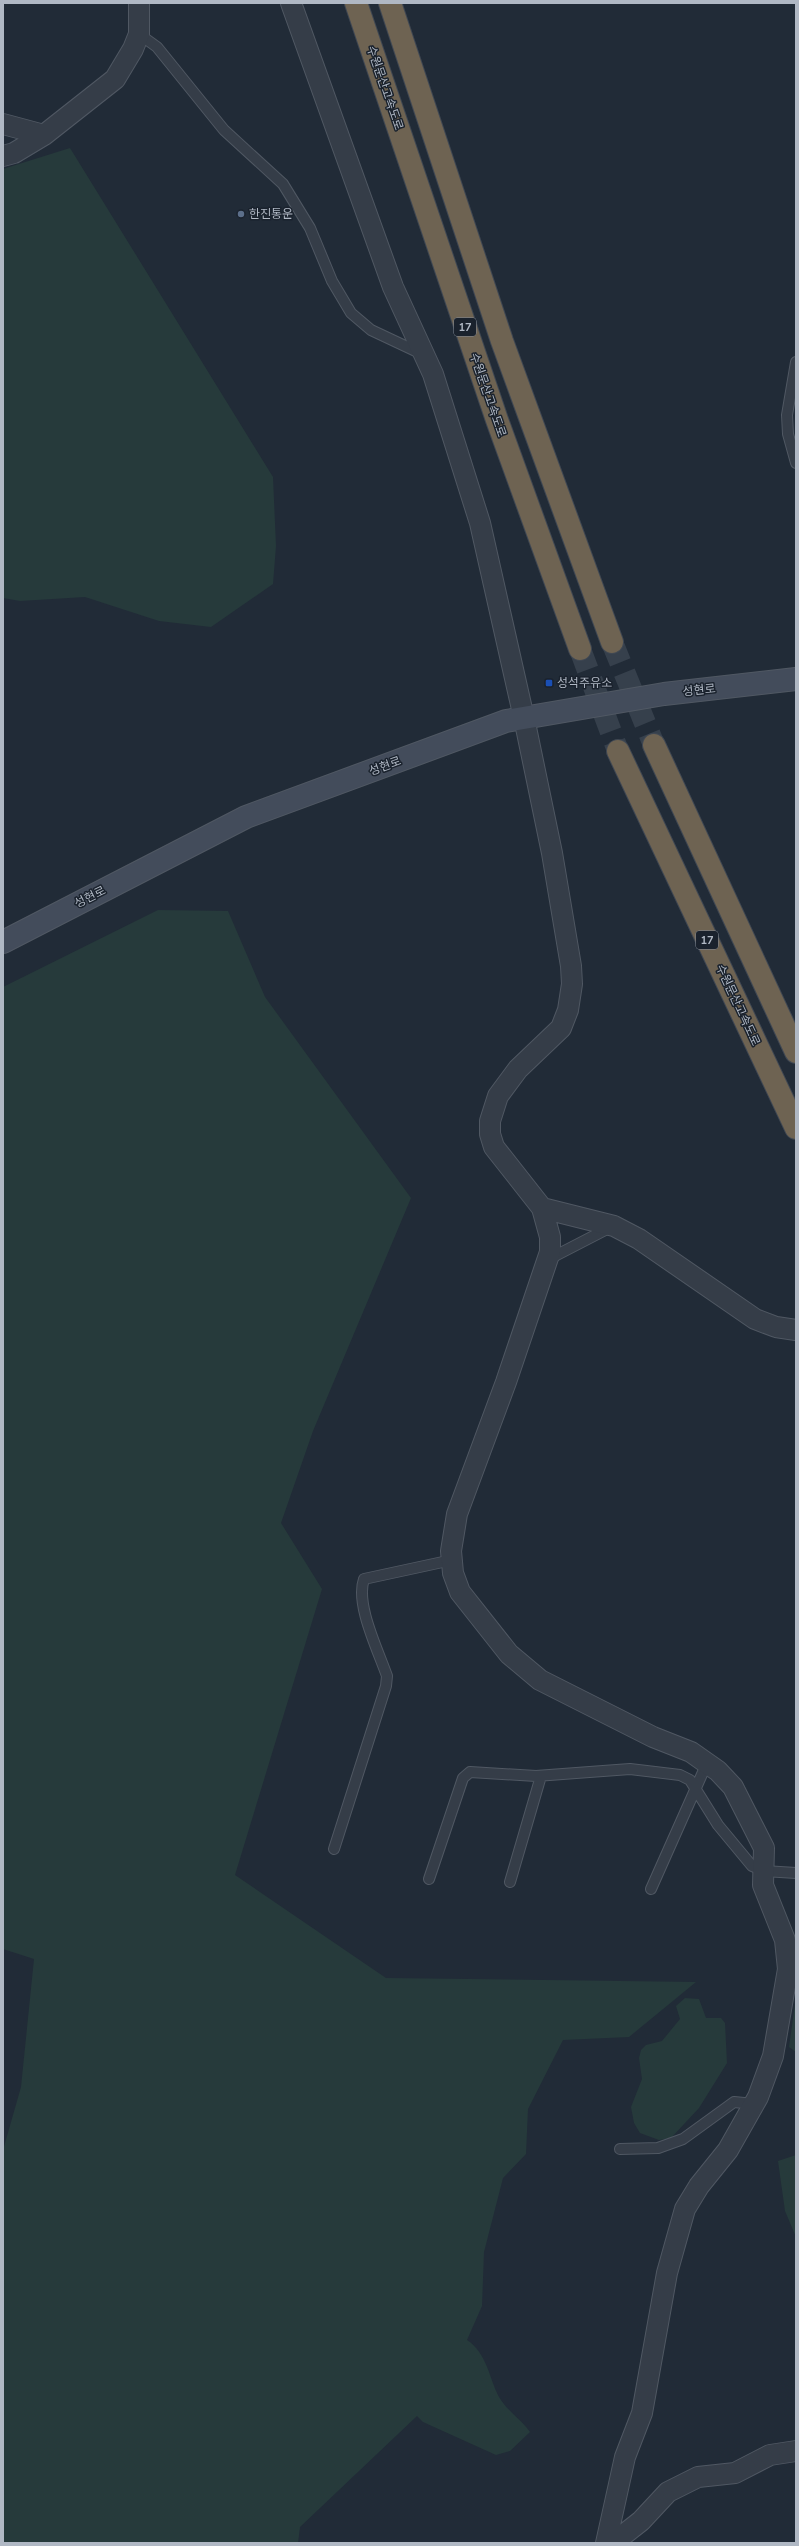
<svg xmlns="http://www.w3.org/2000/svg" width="799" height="2546" font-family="'Nunito Sans','Noto Sans KR',sans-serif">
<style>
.green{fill:#263a3b}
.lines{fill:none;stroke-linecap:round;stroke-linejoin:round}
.motorway-tunnel{stroke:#36404c;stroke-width:22;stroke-dasharray:22 11;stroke-linecap:butt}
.service-casing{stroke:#505863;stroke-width:12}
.minor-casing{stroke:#505863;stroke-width:22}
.secondary-casing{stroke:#505863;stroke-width:24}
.motorway-casing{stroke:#404853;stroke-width:24}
.service{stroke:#353d48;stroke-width:10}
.minor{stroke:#353d48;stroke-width:20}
.secondary{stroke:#434c5b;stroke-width:22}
.motorway{stroke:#6e6352;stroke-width:22}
.service-dot{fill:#5c6f8a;stroke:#1a222d;stroke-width:1.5}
.transit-dot{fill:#1a4fb4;stroke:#1a222d;stroke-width:1.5}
.labels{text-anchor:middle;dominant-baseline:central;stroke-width:3;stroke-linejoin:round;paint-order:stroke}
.shield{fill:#1a222d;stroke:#838b97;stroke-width:1}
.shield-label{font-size:11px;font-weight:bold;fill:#b0b8c4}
.street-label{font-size:12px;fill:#b0b8c4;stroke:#1a222d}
.poi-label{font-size:12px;fill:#b0b8c4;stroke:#1a222d;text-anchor:start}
</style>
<rect width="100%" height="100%" fill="#212b37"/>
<!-- green -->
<path class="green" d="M 70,148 L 273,477 L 276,546 L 273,584 L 211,627 L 159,621 L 85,597 L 20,601 L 3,598 L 3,169 Z
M 158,910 L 228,911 L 265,997 L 411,1198 L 313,1431 L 281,1523 L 322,1589 L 235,1875 L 386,1978 L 696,1982 L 629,2037 L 563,2040 L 528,2109 L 526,2154 L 503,2178 L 484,2252 L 482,2306 L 467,2340 C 487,2353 489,2378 499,2397 C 507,2411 521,2419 530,2432 L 510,2451 L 496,2455 L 423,2422 L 417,2416 L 300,2527 L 298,2543 L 3,2543 L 3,2150 L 21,2087 L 34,1959 L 3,1949 L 3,987 Z
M 796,1997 L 796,2052 L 789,2047 Z
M 685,1998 L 699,1999 L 706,2018 L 721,2018 L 725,2023 L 727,2063 L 699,2108 L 671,2138 L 659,2140 L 640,2133 L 634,2123 L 631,2107 L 642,2079 L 639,2058 L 641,2050 L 646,2045 L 662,2041 L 680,2019 L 676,2006 Z
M 796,2155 L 796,2237 L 785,2211 L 778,2161 Z"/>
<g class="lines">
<!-- motorway-tunnel -->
<path class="motorway-tunnel" d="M 612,642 L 654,745
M 580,649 L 618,751"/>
<defs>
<path id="service" d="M 139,34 L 157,47 L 224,130 L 283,184 L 310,228 L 332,281 L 351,313 L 371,330 L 422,354
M 796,362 L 787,415 L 788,434 L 796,463
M 549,1259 L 611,1227
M 334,1849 L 386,1686 L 387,1676 C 378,1650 355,1604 364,1579 L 452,1560
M 429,1879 L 463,1778 L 470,1772 L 536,1776 L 630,1769 L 680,1775 L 690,1780 L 718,1825 L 752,1866 L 764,1871 L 796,1873
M 510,1882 L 541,1776
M 651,1889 L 707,1763
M 620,2149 L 658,2148 L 683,2139 L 734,2102 L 754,2104"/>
<path id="minor" d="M 291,3 L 393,287 L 433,374 L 480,523 L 524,718 L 552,853 L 571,966 L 572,984 L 568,1010 L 561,1028 L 518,1069 L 498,1096 L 490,1121 L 490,1134 L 494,1147 L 542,1208 L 550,1237 L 550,1252 L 506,1382 L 457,1514 L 451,1551 L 453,1573 L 460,1592 L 509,1654 L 540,1680 L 653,1737 L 691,1752 L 718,1771 L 733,1787 L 764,1848 L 763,1885 L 785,1940 L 788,1969 L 773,2056 L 758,2097 L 728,2150 L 699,2186 L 685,2209 L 667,2273 L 642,2413 L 625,2457 L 606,2543
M 3,124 L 44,135
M 3,156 L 14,153 L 44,135 L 115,79 L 133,49 L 139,34 L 139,3
M 542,1208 L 614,1226 L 639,1239 L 755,1319 L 776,1327 L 796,1330
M 613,2543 L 641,2521 L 668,2492 L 698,2477 L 735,2473 L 770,2455 L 796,2451"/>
<path id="secondary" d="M 3,942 L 246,817 L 506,721 L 664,694 L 796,679"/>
<path id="motorway" d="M 356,3 L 497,420 L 580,649
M 390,3 L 502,341 L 612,642
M 654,745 L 796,1052
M 618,751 L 796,1128"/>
</defs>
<!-- service casing -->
<use href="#service" class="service-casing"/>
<!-- minor casing -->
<use href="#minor" class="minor-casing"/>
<!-- secondary casing -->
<use href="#secondary" class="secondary-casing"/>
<!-- motorway casing -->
<use href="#motorway" class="motorway-casing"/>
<!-- service -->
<use href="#service" class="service"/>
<!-- minor -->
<use href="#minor" class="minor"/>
<!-- secondary -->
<use href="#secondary" class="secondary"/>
<!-- motorway -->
<use href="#motorway" class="motorway"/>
</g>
<!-- markers -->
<circle class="service-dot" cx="241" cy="214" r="4"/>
<rect class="transit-dot" x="545" y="679" width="8" height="8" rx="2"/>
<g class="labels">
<!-- shield labels -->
<g class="shield">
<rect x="454" y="318" width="22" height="18" rx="3"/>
<rect x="696" y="931" width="22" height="18" rx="3"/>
</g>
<g class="shield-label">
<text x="465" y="327">17</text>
<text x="707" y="940">17</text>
</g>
<!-- street labels -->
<g class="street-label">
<text transform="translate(385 88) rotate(71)">수원문산고속도로</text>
<text transform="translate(488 395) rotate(71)">수원문산고속도로</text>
<text transform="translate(699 690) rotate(-6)">성현로</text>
<text transform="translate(385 766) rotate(-20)">성현로</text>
<text transform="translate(90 897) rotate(-27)">성현로</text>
<text transform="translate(738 1005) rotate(65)">수원문산고속도로</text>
</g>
<!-- poi labels -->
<g class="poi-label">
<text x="249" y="214">한진통운</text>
<text x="557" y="683">성석주유소</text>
</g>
</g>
<!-- border -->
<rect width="799" height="2546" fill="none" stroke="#b0b8c4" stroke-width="8"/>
</svg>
